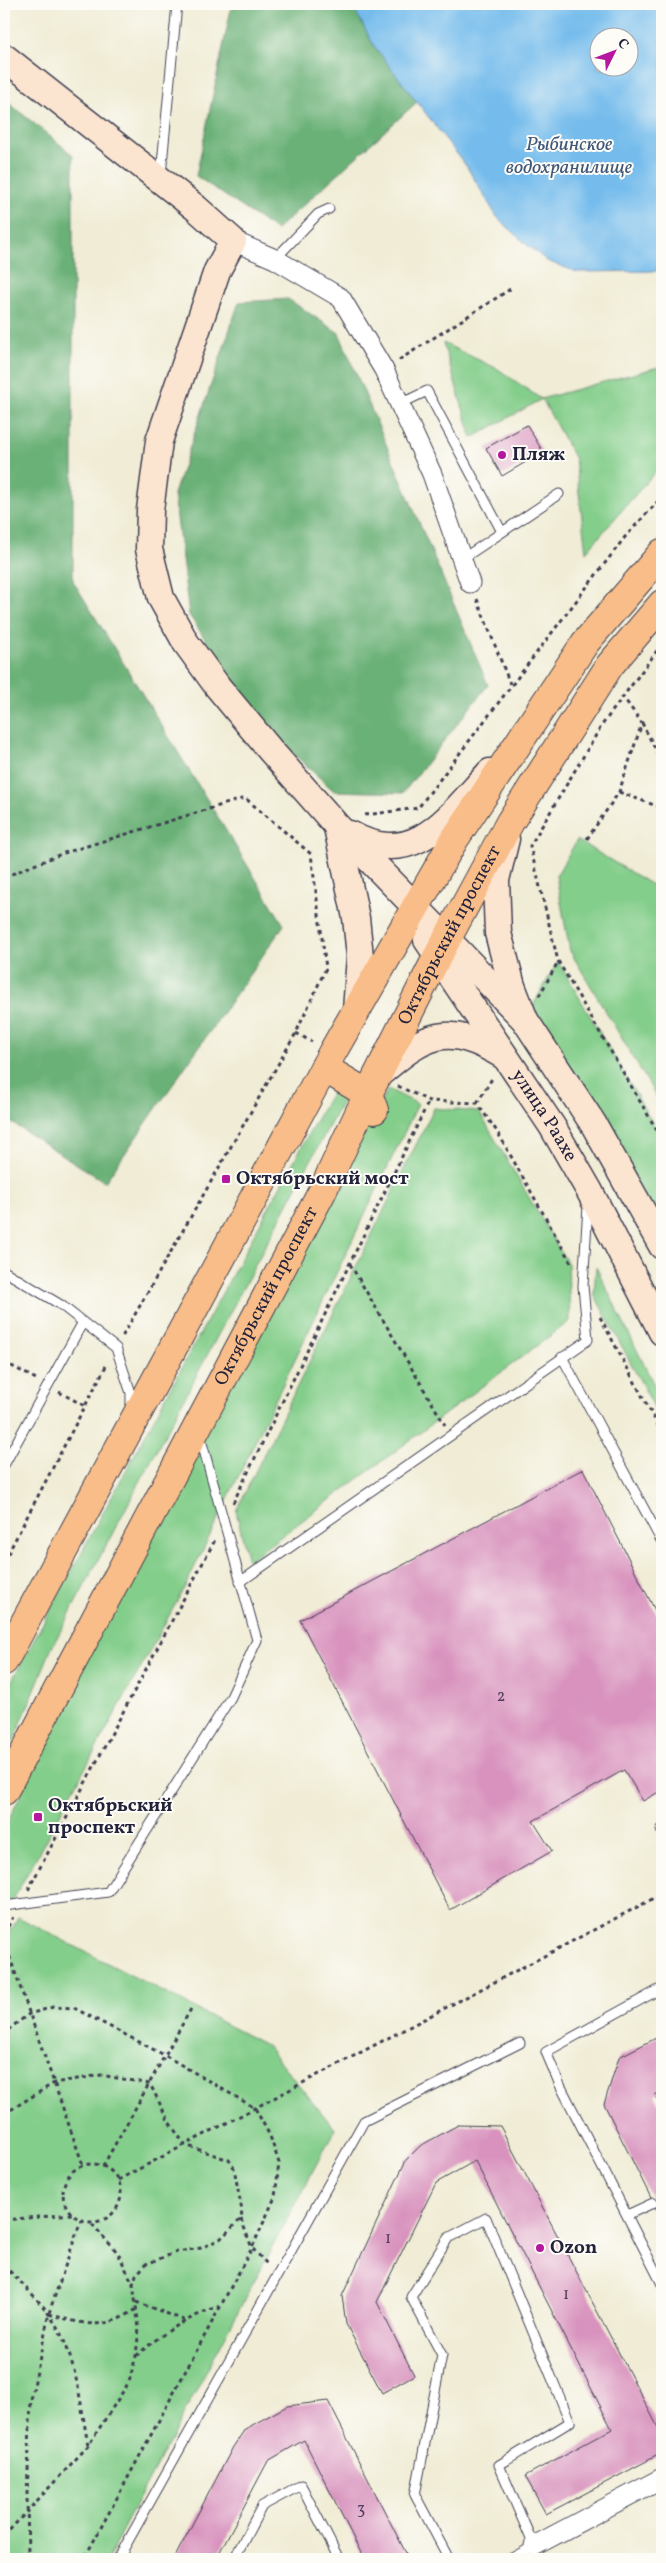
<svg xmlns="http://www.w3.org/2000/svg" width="666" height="2563" font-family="Vollkorn,serif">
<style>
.green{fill:#84ce8b;stroke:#537863}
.forest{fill:#6bb177;stroke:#466a59}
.water{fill:#74bcec;stroke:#4b6f94;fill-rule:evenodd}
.building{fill:#d892bd}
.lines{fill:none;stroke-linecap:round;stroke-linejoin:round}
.lane-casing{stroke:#414052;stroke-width:11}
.street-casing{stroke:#414052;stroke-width:21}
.secondary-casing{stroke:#414052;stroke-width:29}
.primary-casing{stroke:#414052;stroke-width:30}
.path{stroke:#414052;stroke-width:3;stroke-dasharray:4 4;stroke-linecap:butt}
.lane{stroke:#fff;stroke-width:9}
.street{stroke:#fff;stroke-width:19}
.secondary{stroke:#fce5d0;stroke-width:26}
.primary{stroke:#f8bd89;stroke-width:28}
.poi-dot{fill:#b5179e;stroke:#fdfcf7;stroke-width:2}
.labels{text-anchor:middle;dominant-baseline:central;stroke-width:4;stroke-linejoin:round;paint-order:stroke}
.number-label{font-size:16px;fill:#503e5c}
.poi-label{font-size:19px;font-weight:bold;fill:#22223b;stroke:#fdfcf7;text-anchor:start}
.street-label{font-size:19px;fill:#22223b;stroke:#fdfcf7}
.water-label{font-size:20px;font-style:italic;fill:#3f5879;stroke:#fdfcf7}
</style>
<rect width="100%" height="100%" fill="#fdfcf7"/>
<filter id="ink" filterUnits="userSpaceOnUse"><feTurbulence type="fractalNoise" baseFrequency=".02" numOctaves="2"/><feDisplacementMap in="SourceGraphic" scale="10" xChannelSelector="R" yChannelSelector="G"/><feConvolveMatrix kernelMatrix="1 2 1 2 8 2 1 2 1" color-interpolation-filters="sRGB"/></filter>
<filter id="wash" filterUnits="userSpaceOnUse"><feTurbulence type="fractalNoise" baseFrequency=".0096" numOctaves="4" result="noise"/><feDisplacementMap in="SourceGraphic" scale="20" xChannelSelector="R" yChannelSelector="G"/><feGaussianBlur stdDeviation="1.12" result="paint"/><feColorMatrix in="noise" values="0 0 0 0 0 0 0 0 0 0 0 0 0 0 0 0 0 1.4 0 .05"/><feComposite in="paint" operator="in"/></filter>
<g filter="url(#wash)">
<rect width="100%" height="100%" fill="#f0ecd5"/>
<!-- green -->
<path class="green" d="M 443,343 L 498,369 L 541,399 L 662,366 L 662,464 L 586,552 L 575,459 L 542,399 L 472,438 Z
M 577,840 L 662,891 L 662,1106 L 570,951 L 556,876 Z
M 558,961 L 662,1139 L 662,1246 L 525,1020 Z
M 388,1089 L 418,1104 L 186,1585 L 4,1916 L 4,1830 L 111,1603 Z
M 332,1091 L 344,1098 L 52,1647 L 15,1738 L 4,1759 L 4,1695 Z
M 434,1108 L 479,1112 L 568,1264 L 570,1321 L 248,1561 L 236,1511 Z
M 596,1267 L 662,1401 L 662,1422 L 594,1294 Z
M 18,1917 L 266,2045 L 335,2129 L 107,2559 L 4,2559 L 4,1944 Z"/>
<!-- forest -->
<path class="forest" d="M 232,4 L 352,4 L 374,46 L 417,102 L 276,230 L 196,176 Z
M 4,99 L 73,155 L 73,581 L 284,925 L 105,1182 L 4,1118 Z
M 288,299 L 339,333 L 488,685 L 403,793 L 334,791 L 264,727 L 189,615 L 174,494 L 239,302 Z"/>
<!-- water -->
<path class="water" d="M 352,4 L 662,4 L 662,271 L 577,272 L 547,261 L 526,244 L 497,217 L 467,167 L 374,46 ZM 598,38 L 628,38 L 628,68 L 598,68 Z"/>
<g id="blocks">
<!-- building -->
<path class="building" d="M 527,425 L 543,452 L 502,476 L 486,448 Z
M 583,1469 L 662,1624 L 662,1790 L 643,1801 L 624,1770 L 533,1821 L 552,1851 L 450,1910 L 300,1620 Z
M 662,2035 L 662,2091 L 655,2095 L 662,2109 L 662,2220 L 604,2104 L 619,2057 Z
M 458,2125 L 500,2126 L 662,2435 L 662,2453 L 546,2514 L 525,2476 L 612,2429 L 475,2161 L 436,2183 L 377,2302 L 414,2375 L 382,2393 L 346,2324 L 342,2296 L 406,2160 L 420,2146 Z
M 328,2401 L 409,2559 L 364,2559 L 304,2440 L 268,2461 L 216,2559 L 174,2559 L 233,2447 L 245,2429 L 287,2406 Z"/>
</g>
</g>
<g filter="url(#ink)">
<use href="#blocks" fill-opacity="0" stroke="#414052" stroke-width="1"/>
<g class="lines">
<defs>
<path id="lane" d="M 161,175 L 177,4
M 275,259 L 318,214 L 329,209
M 400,404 L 427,391 L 502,532
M 462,559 L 559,494
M 4,1271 L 61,1305 L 116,1348 L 131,1393 L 131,1406
M 562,1357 L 662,1542
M 4,1465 L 83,1322
M 240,1582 L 588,1340 L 583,1286 L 588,1206
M 661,1830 L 662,1829
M 4,1906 L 108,1892 L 231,1697 L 257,1640 L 200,1436
M 662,1988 L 546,2052 L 560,2085 L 662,2284
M 627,2215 L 653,2203
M 118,2559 L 364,2121 L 520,2043
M 234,2559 L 262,2506 L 301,2485 L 339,2559
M 449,2559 L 415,2495 L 442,2355 L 411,2297 L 448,2238 L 486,2218 L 570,2422 L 499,2465 L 534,2546 L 510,2559"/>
<path id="street" d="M 233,241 L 275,259 L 341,298 L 384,370 L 432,474 L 470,583
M 534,2546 L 662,2478"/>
<g id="secondary">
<path d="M 4,57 L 196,208 L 233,241 L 217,271 L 159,441 L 150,510 L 149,549 L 161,598 L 186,643 L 218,687 L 271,751 L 337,826 L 525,1020"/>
<path d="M 337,827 L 356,918 L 360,956 L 356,1011"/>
<path d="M 350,834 C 415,871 450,815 490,772"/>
<path d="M 506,839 L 496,880 L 498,933 L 512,986 L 525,1020 L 594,1125 L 662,1246"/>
<path id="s1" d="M 427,940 L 552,1126 L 589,1190 L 662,1332"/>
<path d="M 378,1075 C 426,1034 446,1021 504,1056"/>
</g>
<g id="primary">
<path d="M 324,1068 L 368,1094 L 374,1110"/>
<path d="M 4,1661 L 332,1053 L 454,840 L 585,643 L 662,553"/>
<path id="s2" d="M 4,1791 L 322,1192 L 368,1094 L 435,961 L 510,822 L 610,665 L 662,604"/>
</g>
</defs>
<!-- lane casing -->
<use href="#lane" class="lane-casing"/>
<!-- street casing -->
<use href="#street" class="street-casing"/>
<!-- secondary casing -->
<use href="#secondary" class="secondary-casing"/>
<!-- primary casing -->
<use href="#primary" class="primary-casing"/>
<!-- path -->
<path class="path" d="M 399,360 L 512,288
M 477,599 L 510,684
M 662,644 L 602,725 L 530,846 L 558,961 L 662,1139
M 642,723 L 662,762
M 619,792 L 662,808
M 365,815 L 418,808 L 625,537 L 662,497
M 587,839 L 619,792 L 642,723 L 623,697
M 4,877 L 64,853 L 245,798 L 311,854 L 326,968 L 296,1033 L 122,1337
M 539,996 L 558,962
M 296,1033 L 312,1042
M 398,1086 L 429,1101 L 477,1103 L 498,1133 L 571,1263
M 477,1103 L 493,1077
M 350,1264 L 445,1425
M 600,1317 L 662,1433
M 4,1362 L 36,1379
M 59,1392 L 85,1406
M 233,1503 L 429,1101
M 4,1561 L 107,1364
M 28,1890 L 215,1540
M 4,1934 L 13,1917
M 4,1941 L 83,2165
M 4,2037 L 9,2029 L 29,2014 L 53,2007 L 74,2008 L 166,2056 L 255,2108 L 270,2136 L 279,2163 L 275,2197 L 252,2248 L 84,2559
M 4,2114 L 54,2083 L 101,2075 L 150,2084 L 169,2122 L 185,2145 L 229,2160 L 234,2168 L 242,2211 L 241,2219 L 220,2239 L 201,2248 L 177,2252 L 146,2264 L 136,2275 L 133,2284
M63 2193a29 29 0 1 1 58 0a29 29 0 1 1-58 0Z
M 103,2166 L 192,2007
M 118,2180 L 662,1894
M 241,2219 L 252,2248 L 268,2265
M 4,2220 L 72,2214
M 4,2265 C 18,2281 36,2296 48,2313 C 76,2350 80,2401 88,2445
M 136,2302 L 184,2320
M 49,2314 C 85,2325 105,2331 138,2308
M 136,2356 C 162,2333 187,2318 219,2306
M 4,2536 L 88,2446 L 129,2382 L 136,2356 L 139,2328 L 133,2284 L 118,2253 L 90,2222
M 28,2559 L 27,2494 L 31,2400 L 49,2313 L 81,2220"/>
<!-- lane -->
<use href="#lane" class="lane"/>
<!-- street -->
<use href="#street" class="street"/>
<!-- secondary -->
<use href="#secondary" class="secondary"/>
<!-- primary -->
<use href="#primary" class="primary"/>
</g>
</g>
<!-- markers -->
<g class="poi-dot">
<circle cx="502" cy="455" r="5"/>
<rect x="221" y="1174" width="10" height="10" rx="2.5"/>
<rect x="33" y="1812" width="10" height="10" rx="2.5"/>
<circle cx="540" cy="2248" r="5"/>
</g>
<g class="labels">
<!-- number labels -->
<g class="number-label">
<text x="501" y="1697">2</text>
<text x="388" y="2239">1</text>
<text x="566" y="2295">1</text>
<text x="361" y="2510">3</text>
</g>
<!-- poi labels -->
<g class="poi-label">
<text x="512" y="455">Пляж</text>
<text x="236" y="1179">Октябрьский мост</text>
<text x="48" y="1806">Октябрьский<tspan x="48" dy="22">проспект</tspan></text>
<text x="550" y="2248">Ozon</text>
</g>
<!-- street labels -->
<g class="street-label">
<text stroke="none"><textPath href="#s2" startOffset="965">Октябрьский проспект</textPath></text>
<text stroke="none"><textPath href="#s1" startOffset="211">улица Раахе</textPath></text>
<text stroke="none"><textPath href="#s2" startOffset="560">Октябрьский проспект</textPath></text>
</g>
<!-- water labels -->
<g class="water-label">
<text x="569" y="145">Рыбинское<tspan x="569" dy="23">водохранилище</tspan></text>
</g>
</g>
<!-- margin -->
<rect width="666" height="2563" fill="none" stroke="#fdfcf7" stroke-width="20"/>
<!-- north arrow -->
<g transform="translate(614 52) rotate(48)"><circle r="24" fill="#fdfcf7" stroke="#a5a5ac"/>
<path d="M0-4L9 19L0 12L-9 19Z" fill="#b5179e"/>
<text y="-8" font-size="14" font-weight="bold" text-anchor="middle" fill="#22223b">С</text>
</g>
</svg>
